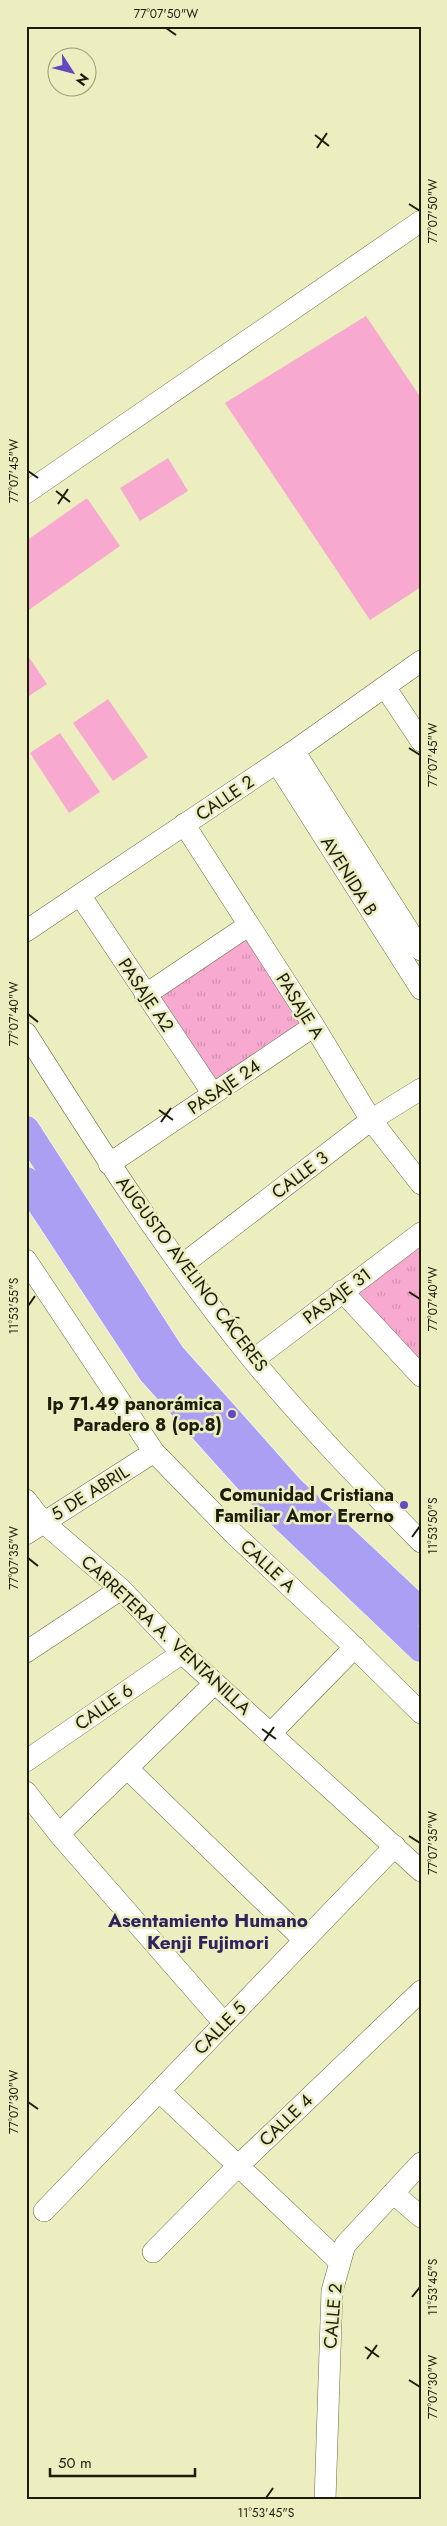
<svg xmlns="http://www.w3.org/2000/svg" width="447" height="2526" font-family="Jost,sans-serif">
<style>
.grass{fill:url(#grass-tufts)}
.pitch{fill:#f8a9cf}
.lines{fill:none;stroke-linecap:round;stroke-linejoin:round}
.minor-casing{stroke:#6b6c43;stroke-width:22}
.highway-casing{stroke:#fff;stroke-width:29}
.minor{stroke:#fff;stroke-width:21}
.highway{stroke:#aa9ff3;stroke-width:28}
.ticks{fill:none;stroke:#1c1c0b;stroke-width:2}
.poi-dot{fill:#6347c0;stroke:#eceec0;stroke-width:2}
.labels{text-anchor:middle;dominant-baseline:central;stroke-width:5;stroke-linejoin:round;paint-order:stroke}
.street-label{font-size:18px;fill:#1c1c0b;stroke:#eceec0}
.poi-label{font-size:18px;font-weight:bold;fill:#1c1c0b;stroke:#eceec0;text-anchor:end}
.neighbourhood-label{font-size:19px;font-weight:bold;fill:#2f225d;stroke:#eceec0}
.neatline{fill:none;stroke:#1c1c0b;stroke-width:2}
.ticks-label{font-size:12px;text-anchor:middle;fill:#1c1c0b}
</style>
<defs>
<pattern id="grass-tufts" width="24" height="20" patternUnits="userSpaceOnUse" patternTransform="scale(1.25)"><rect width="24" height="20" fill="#f8a9cf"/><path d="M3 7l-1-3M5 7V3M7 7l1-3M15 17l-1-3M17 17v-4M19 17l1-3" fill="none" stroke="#d491b0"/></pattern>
</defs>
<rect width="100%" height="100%" fill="#eceec0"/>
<!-- grass -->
<path class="grass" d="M 242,939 L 250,943 L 301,1016 L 298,1027 L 216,1083 L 157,1001 L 161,990 Z
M 421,1239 L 421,1359 L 419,1361 L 353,1293 Z"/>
<!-- pitch -->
<path class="pitch" d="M 366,316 L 421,398 L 421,587 L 370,620 L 225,403 Z
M 168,458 L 188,491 L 140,521 L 120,488 Z
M 87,498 L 120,546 L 26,612 L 26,541 Z
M 26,653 L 47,684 L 26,698 Z
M 108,699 L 148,757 L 113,781 L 73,723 Z
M 60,733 L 100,792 L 69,813 L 30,753 Z"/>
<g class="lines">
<defs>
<path id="minor" d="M 26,493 L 421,221
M 385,687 L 421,741
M 294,751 L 421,950
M 277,763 L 421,989
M 184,824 L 314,1026 L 371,1120 L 421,1184
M 80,895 L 213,1094
M 26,931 L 294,751 L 421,661
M 145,995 L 249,925
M 26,1033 C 97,1145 168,1256 252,1359 C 304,1422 363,1483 421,1542
M 109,1164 L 314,1026
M 26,1260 L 154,1452 L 234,1534 L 346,1639 L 421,1713
M 182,1265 L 371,1120 L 421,1089
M 342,1291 L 421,1376
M 253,1360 L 421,1233
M 26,1500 L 43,1522 L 121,1589 L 182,1653 L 421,1871
M 26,1534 L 154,1452
M 26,1652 L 121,1589
M 271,1733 L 355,1647
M 26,1761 L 182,1653
M 127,1768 L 304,1940
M 26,1792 L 59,1834 L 224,2023
M 59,1834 L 215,1683
M 159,2091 L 340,2262
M 393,2193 L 421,2217
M 44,2211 L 395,1846
M 153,2252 L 238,2166 L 421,1991
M 325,2500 L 332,2291 L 345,2245 L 421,2163"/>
<path id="highway" d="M 26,1130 L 171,1355 L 291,1490 L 421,1612
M 26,1181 L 152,1372 L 274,1508 L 421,1648"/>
</defs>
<!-- minor casing -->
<use href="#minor" class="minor-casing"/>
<!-- highway casing -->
<use href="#highway" class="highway-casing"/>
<!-- minor -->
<use href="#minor" class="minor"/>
<!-- highway -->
<use href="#highway" class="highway"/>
</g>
<!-- ticks -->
<path class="ticks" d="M 166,28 L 176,35M 315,135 L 329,146M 317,148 L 327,133M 409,204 L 420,211M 28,471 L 38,478M 56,491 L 70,502M 58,504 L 68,489M 409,748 L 420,755M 28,1014 L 38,1022M 159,1110 L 173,1120M 161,1122 L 171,1108M 409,1292 L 420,1299M 28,1306 L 35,1296M 412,1537 L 420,1526M 28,1558 L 38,1566M 262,1729 L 276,1739M 264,1741 L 274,1727M 409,1836 L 420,1843M 28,2102 L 38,2109M 412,2297 L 420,2287M 365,2347 L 379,2357M 367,2359 L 377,2345M 409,2380 L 420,2387M 266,2498 L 273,2488"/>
<!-- markers -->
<g class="poi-dot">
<circle cx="232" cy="1414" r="5"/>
<circle cx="404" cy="1505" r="5"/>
</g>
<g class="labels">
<!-- street labels -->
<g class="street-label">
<text transform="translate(225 798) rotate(-34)">CALLE 2</text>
<text transform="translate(349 876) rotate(58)">AVENIDA B</text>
<text transform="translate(146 995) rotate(56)">PASAJE A2</text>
<text transform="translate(300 1006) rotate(58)">PASAJE A</text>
<text transform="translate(224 1087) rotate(-34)">PASAJE 24</text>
<text transform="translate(300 1175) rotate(-37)">CALLE 3</text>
<text transform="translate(192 1274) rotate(53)">AUGUSTO AVELINO CÁCERES</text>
<text transform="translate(337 1296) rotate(-37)">PASAJE 31</text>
<text transform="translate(90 1493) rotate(-32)">5 DE ABRIL</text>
<text transform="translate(268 1566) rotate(43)">CALLE A</text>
<text transform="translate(166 1635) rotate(43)">CARRETERA A. VENTANILLA</text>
<text transform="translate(104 1707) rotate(-35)">CALLE 6</text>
<text transform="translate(220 2028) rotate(-46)">CALLE 5</text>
<text transform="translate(286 2120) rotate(-44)">CALLE 4</text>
<text transform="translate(333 2316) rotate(-85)">CALLE 2</text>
</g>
<!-- poi labels -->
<g class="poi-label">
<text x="222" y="1404">Ip 71.49 panorámica<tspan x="222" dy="21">Paradero 8 (op.8)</tspan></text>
<text x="394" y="1495">Comunidad Cristiana<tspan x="394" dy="21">Familiar Amor Ererno</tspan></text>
</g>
<!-- neighbourhood labels -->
<g class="neighbourhood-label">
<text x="208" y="1920">Asentamiento Humano<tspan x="208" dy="22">Kenji Fujimori</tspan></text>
</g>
</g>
<!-- border -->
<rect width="447" height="2526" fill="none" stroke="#eceec0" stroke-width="55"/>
<!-- north arrow -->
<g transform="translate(72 72) rotate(126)"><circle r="24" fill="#eceec0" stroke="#999a78"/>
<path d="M0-4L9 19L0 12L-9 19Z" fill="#6347c0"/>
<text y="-8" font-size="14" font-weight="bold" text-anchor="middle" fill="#1c1c0b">N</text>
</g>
<!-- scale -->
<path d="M50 2468v8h145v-8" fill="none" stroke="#1c1c0b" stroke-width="2.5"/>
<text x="58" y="2468" font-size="15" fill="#1c1c0b" stroke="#eceec0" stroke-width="4" paint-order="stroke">50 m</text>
<rect x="28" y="28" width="392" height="2470" class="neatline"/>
<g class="ticks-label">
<text x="166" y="18">77°07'50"W</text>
<text transform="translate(433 211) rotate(-90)" y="4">77°07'50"W</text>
<text transform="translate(14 471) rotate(-90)" y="4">77°07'45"W</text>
<text transform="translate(433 755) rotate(-90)" y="4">77°07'45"W</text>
<text transform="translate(14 1014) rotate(-90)" y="4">77°07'40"W</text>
<text transform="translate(433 1299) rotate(-90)" y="4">77°07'40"W</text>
<text transform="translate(14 1306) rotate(-90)" y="4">11°53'55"S</text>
<text transform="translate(433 1526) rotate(-90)" y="4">11°53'50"S</text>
<text transform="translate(14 1558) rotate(-90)" y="4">77°07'35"W</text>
<text transform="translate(433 1843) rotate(-90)" y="4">77°07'35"W</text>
<text transform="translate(14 2102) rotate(-90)" y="4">77°07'30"W</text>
<text transform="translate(433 2287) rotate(-90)" y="4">11°53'45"S</text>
<text transform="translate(433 2387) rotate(-90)" y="4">77°07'30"W</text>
<text x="266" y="2517">11°53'45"S</text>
</g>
</svg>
